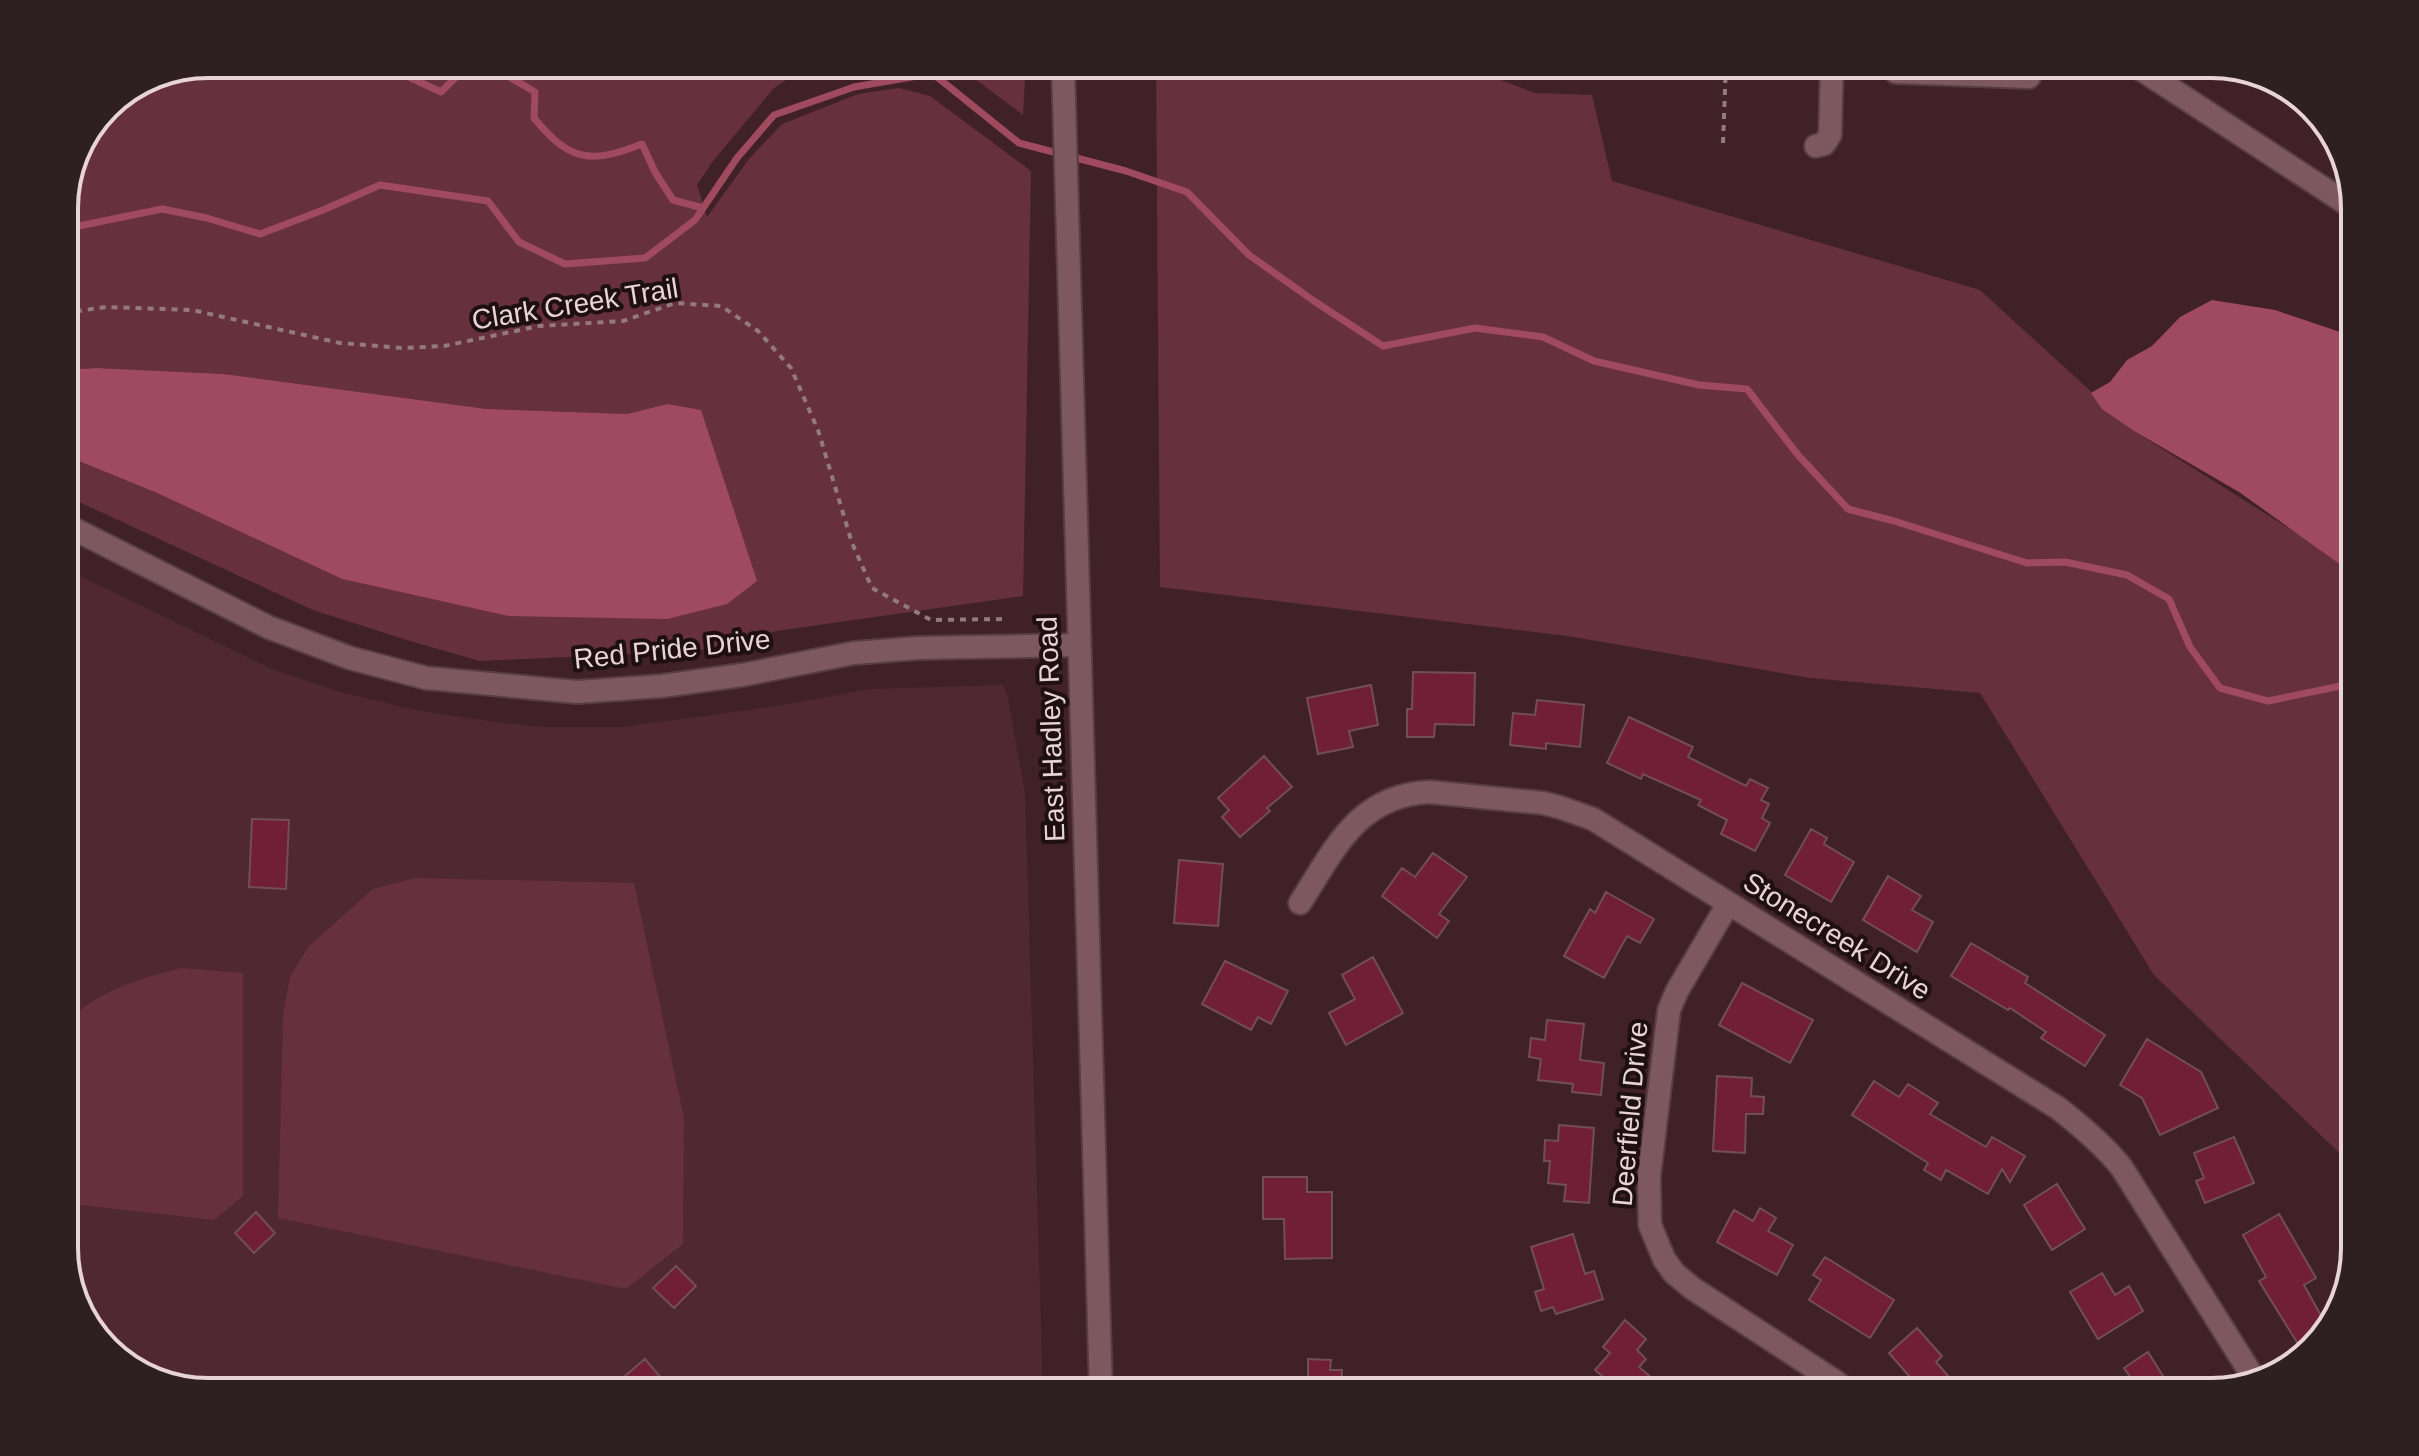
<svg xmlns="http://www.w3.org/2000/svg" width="2419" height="1456" font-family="Helvetica,sans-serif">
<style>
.built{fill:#4f2831}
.green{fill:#66313d}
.water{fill:#a04a5f}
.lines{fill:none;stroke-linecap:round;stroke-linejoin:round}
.stream{stroke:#a04a5f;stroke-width:7}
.building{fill:#701f37;stroke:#724e55;stroke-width:2}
.minor-casing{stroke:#583e43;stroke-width:26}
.path{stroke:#947a7e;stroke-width:4;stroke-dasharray:6 6;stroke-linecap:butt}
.minor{stroke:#7d585f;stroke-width:22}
.labels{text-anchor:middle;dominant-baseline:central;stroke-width:8;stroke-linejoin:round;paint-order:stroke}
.street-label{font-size:28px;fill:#e8d3d6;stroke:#1d0f12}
.rim{fill:none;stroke:#e8d3d6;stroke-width:4}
</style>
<rect width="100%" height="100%" fill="#402127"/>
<!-- built -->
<path class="built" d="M 64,568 L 272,669 L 341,692 L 415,710 L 502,723 L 543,727 L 623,727 L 770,707 L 871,689 L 1003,685 L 1008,698 L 1025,793 L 1043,1392 L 208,1392 L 136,1372 L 84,1320 L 64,1257 Z"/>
<!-- green -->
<path class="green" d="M 208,64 L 810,64 L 774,88 L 713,161 L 697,185 L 707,217 L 749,159 L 782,124 L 858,94 L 899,88 L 930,96 L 1031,171 L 1023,596 L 776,631 L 697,651 L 480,661 L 410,641 L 313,610 L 64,495 L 64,455 L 157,493 L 342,579 L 508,616 L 667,404 L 627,414 L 487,409 L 224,374 L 97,368 L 64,370 L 64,199 L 107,106 L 153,75 Z
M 955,64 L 1008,64 L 1025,78 L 1023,115 Z
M 1156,64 L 1458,64 L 1535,93 L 1592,95 L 1612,181 L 1980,290 L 2134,431 L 2306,539 L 2355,575 L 2355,1168 L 2154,975 L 1980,693 L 1810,678 L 1568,636 L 1160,587 Z
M 415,878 L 634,883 L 684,1118 L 683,1244 L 626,1289 L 278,1218 L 283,1015 L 290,977 L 309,946 L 373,889 Z
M 181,968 L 243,973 L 243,1196 L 214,1220 L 64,1203 L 64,1025 C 97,991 137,979 181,968 Z"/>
<!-- water -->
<path class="water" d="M 2212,300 L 2275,310 L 2355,337 L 2355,575 L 2239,492 L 2134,431 L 2102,409 L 2091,393 L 2110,382 L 2127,360 L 2152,346 L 2180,317 Z
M 97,368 L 224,374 L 487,409 L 627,414 L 667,404 L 701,410 L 757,581 L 727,604 L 667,619 L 508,616 L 342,579 L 157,493 L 64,455 L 64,370 Z"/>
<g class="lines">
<!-- stream -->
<path class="stream" d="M 404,64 L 411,78 L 441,92 L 463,70 L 496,69 L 535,92 L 534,118 C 570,162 591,164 642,144 L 655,172 L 673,200 L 703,208
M 64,229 L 162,209 L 207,218 L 260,234 L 323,210 L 380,185 L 488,201 L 519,242 L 565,264 L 645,258 L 695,220 L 737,158 L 774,115 L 854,87 L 923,75 L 937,77 L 1019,143 L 1126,171 L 1187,192 L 1249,255 L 1314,301 L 1383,346 L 1475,328 L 1543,337 L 1594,361 L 1699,385 L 1747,389 L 1798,455 L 1848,509 L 1894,521 L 2027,563 L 2065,562 L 2127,575 L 2169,599 L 2190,647 L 2220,688 L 2268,701 L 2355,683"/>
</g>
<!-- building -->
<path class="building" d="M 1413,672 L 1475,673 L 1474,725 L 1435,724 L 1434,737 L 1407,737 L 1407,709 L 1412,709 Z
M 1371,685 L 1378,725 L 1349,731 L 1353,747 L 1318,754 L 1307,698 Z
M 1537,700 L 1584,705 L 1580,747 L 1546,743 L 1546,749 L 1510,745 L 1513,713 L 1535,715 Z
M 1629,717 L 1693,747 L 1688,757 L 1746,786 L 1750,779 L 1768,788 L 1761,800 L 1769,804 L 1762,818 L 1770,823 L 1755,851 L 1721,834 L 1727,820 L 1698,805 L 1701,800 L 1643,774 L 1641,779 L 1607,763 Z
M 1264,756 L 1292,787 L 1267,808 L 1270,811 L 1240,837 L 1222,817 L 1229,810 L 1218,798 Z
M 252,819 L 289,820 L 286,889 L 249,887 Z
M 1811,829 L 1827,838 L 1824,844 L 1854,862 L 1831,902 L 1785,875 Z
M 1433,853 L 1467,877 L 1439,914 L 1449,921 L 1437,938 L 1382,896 L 1402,868 L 1415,877 Z
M 1179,860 L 1223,864 L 1218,926 L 1174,923 Z
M 1888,876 L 1921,896 L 1912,910 L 1933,922 L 1917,952 L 1863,920 Z
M 1606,892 L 1654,919 L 1640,943 L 1627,936 L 1604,978 L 1564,956 L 1590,909 L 1595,913 Z
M 1971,943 L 2028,977 L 2025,983 L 2105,1035 L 2085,1066 L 2041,1038 L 2046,1032 L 2010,1008 L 2008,1010 L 1951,976 Z
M 1373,957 L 1403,1013 L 1346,1045 L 1329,1013 L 1355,999 L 1342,975 Z
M 1225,961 L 1288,991 L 1271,1024 L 1258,1017 L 1251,1030 L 1202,1004 Z
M 1742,983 L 1813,1020 L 1790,1063 L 1719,1025 Z
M 1547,1020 L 1584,1024 L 1580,1060 L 1604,1063 L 1601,1095 L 1572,1092 L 1573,1084 L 1538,1080 L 1541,1059 L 1529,1057 L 1531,1038 L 1545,1040 Z
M 2147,1039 L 2201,1072 L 2218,1108 L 2160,1135 L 2142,1098 L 2120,1085 Z
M 1717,1076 L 1752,1078 L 1751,1096 L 1764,1097 L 1763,1114 L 1746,1114 L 1745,1153 L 1713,1151 Z
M 1874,1081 L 1899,1097 L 1908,1084 L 1938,1103 L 1930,1114 L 1986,1147 L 1992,1137 L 2025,1156 L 2010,1182 L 2002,1169 L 1988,1194 L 1946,1170 L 1941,1180 L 1924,1170 L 1928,1163 L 1852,1115 Z
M 1559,1125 L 1594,1128 L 1589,1203 L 1564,1201 L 1566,1185 L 1548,1183 L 1550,1161 L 1544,1161 L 1545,1140 L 1558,1141 Z
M 2234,1137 L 2254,1183 L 2205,1203 L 2196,1181 L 2204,1178 L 2194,1153 Z
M 1263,1177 L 1307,1177 L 1307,1192 L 1332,1192 L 1332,1258 L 1285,1259 L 1284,1219 L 1263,1219 Z
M 2057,1184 L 2085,1229 L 2052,1250 L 2024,1205 Z
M 1760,1208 L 1776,1218 L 1768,1231 L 1793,1245 L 1777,1275 L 1717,1242 L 1734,1210 L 1753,1221 Z
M 256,1212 L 275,1233 L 254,1253 L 235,1233 Z
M 2279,1214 L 2316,1278 L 2304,1285 L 2328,1328 L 2303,1352 L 2259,1281 L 2266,1277 L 2243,1235 Z
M 1573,1234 L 1585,1274 L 1594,1271 L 1603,1299 L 1556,1314 L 1553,1307 L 1541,1311 L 1535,1292 L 1544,1289 L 1531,1247 Z
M 1825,1257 L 1894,1300 L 1870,1338 L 1809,1300 L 1821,1280 L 1813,1275 Z
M 676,1266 L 696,1286 L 674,1308 L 653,1288 Z
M 2102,1273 L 2115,1295 L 2129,1286 L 2143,1311 L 2098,1339 L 2070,1292 Z
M 1625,1320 L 1646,1339 L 1637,1350 L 1646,1359 L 1639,1367 L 1668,1392 L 1621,1392 L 1595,1370 L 1610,1353 L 1603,1347 Z
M 1917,1328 L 1942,1356 L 1936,1362 L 1962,1392 L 1923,1392 L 1889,1353 Z
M 2148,1352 L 2173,1392 L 2108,1392 L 2131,1378 L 2124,1368 Z
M 645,1359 L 666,1384 L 657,1392 L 628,1392 L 619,1381 Z
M 1308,1359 L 1331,1360 L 1330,1370 L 1342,1370 L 1341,1392 L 1308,1392 Z"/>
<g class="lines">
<defs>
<path id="minor" d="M 1063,64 L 1101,1392
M 1896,64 L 1896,72 L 2029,77 L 2031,64
M 2133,64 L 2355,209
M 1816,146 L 1824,144 L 1830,135 L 1832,64
M 64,524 L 268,627 L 350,658 L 426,678 L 577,692 L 662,686 L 742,675 L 854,653 L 918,648 L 1079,645
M 1300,903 C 1334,850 1358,795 1429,792 L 1543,803 L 1559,807 L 1593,819 L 2058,1108 C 2081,1126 2104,1145 2122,1168 L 2255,1380
M 1728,904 L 1677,991 L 1669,1010 L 1649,1177 L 1650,1225 L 1664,1259 L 1674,1273 L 1692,1288 L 1836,1382 L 1848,1392"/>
</defs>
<!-- minor casing -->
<use href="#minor" class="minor-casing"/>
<!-- path -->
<path class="path" d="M 1723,143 L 1726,64
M 64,313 L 106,307 L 192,310 L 340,343 L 403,348 L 444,346 L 539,326 L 623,321 L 675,303 L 721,306 L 758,331 L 791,368 L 818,430 L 852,543 L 872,588 L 931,620 L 1006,619"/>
<!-- minor -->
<use href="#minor" class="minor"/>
</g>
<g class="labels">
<!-- street labels -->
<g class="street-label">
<text transform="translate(575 304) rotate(-9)">Clark Creek Trail</text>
<text transform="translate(672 649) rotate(-6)">Red Pride Drive</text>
<text transform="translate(1051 729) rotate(-92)">East Hadley Road</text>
<text transform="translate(1837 936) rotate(32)">Stonecreek Drive</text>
<text transform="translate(1630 1114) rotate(-85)">Deerfield Drive</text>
</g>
</g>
<!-- crop -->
<path d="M0 0H2419V1456H0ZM208 78H2211A130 130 0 0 1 2341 208V1248A130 130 0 0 1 2211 1378H208A130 130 0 0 1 78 1248V208A130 130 0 0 1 208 78Z" fill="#2d1f22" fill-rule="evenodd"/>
<path class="rim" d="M208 78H2211A130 130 0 0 1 2341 208V1248A130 130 0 0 1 2211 1378H208A130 130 0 0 1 78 1248V208A130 130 0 0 1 208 78Z"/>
</svg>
